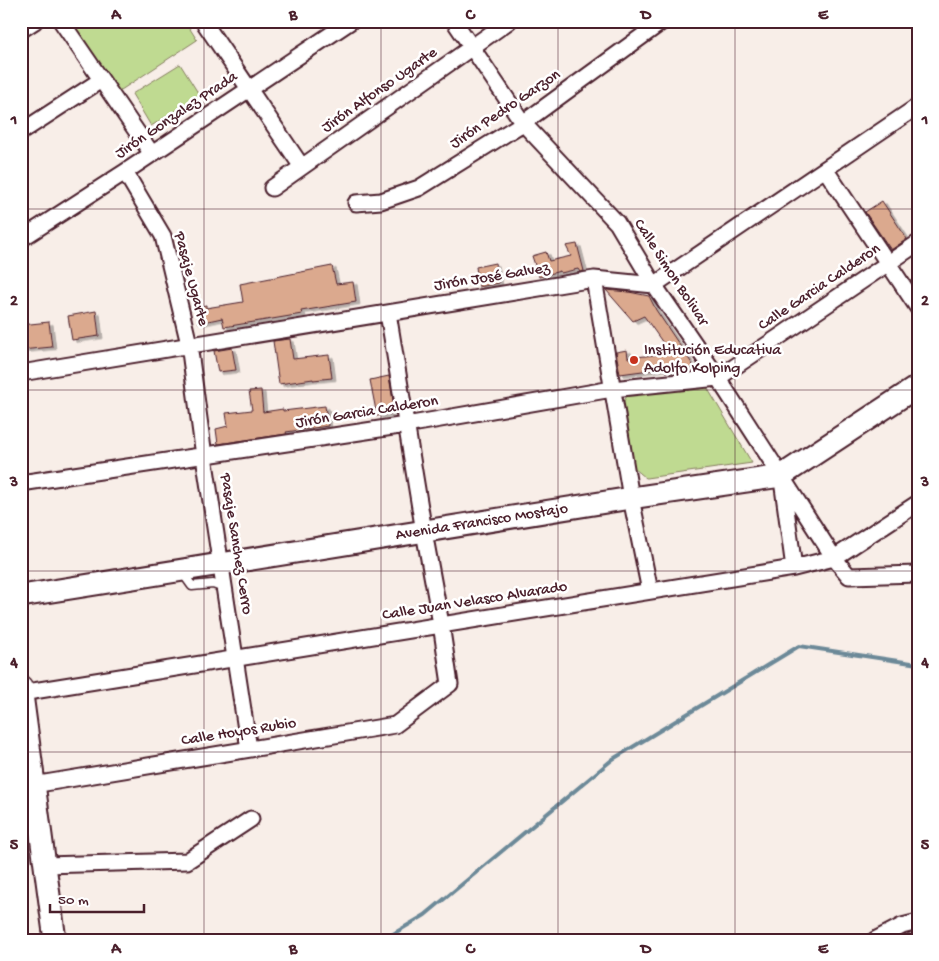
<svg xmlns="http://www.w3.org/2000/svg" width="939" height="961" font-family="'Gochi Hand',sans-serif">
<style>
.green{fill:#bfda91;stroke:#847c5e}
.lines{fill:none;stroke-linecap:round;stroke-linejoin:round}
.stream{stroke:#6c8998;stroke-width:4}
.building{fill:#dba98e;stroke:#4a1f2b;filter:url(#shadow)}
.lane-casing{stroke:#4a1f2b;stroke-width:11}
.street-casing{stroke:#4a1f2b;stroke-width:19}
.secondary-casing{stroke:#4a1f2b;stroke-width:25}
.lane{stroke:#fff;stroke-width:8}
.street{stroke:#fff;stroke-width:15}
.secondary{stroke:#fff;stroke-width:21}
.grid{fill:none;stroke:#4a1f2b;stroke-width:1;stroke-opacity:0.55}
.poi-dot{fill:#c8321e;stroke:#fff;stroke-width:2}
.labels{text-anchor:middle;dominant-baseline:central;stroke-width:5;stroke-linejoin:round;paint-order:stroke}
.street-label{font-size:16px;fill:#4a1f2b;stroke:#fff}
.poi-label{font-size:16px;fill:#4a1f2b;stroke:#fff;text-anchor:start}
.neatline{fill:none;stroke:#4a1f2b;stroke-width:2}
.grid-label{font-size:16px;text-anchor:middle;font-weight:bold;fill:#4a1f2b}
</style>
<defs>
<filter id="shadow"><feDropShadow dx="4" dy="2.5" stdDeviation="0" flood-color="#0004"/></filter>
</defs>
<rect width="100%" height="100%" fill="#f8eee8"/>
<filter id="ink" filterUnits="userSpaceOnUse"><feTurbulence type="fractalNoise" baseFrequency=".02" numOctaves="2"/><feDisplacementMap in="SourceGraphic" scale="10" xChannelSelector="R" yChannelSelector="G"/><feConvolveMatrix kernelMatrix="1 2 1 2 8 2 1 2 1" color-interpolation-filters="sRGB"/></filter>
<g filter="url(#ink)">
<!-- green -->
<path class="green" d="M 70,21 L 185,21 L 197,40 L 118,92 Z
M 180,64 L 200,96 L 151,126 L 132,94 Z
M 705,384 L 752,463 L 646,478 L 634,468 L 624,401 L 629,392 Z"/>
<g class="lines">
<!-- stream -->
<path class="stream" d="M 383,940 L 425,915 L 613,759 L 799,646 L 918,664"/>
</g>
<!-- building -->
<path class="building" d="M 882,201 L 907,239 L 891,250 L 865,212 Z
M 577,244 L 584,271 L 580,272 L 578,269 L 561,273 L 560,271 L 539,277 L 532,256 L 546,252 L 549,261 L 571,256 L 566,246 Z
M 495,263 L 499,283 L 479,287 L 476,267 Z
M 332,266 L 336,284 L 353,282 L 356,302 L 301,311 L 302,314 L 224,327 L 222,318 L 199,323 L 196,307 L 206,305 L 206,308 L 243,302 L 240,284 Z
M 606,290 L 629,292 L 649,296 L 656,310 L 695,368 L 666,372 L 665,368 L 620,374 L 616,352 L 627,350 L 628,358 L 670,353 L 644,316 L 633,321 Z
M 96,311 L 99,336 L 72,340 L 68,316 Z
M 49,322 L 52,347 L 21,350 L 21,325 Z
M 290,339 L 293,359 L 329,355 L 332,378 L 313,380 L 313,379 L 279,384 L 273,341 Z
M 232,348 L 236,370 L 218,372 L 214,351 Z
M 389,376 L 395,413 L 377,416 L 370,380 Z
M 261,390 L 263,412 L 283,409 L 283,411 L 325,406 L 328,426 L 286,432 L 287,434 L 218,444 L 216,429 L 228,426 L 226,413 L 252,410 L 249,391 Z"/>
<g class="lines">
<defs>
<path id="lane" d="M 182,572 L 192,586 L 213,584 L 224,588"/>
<path id="street" d="M 61,21 L 152,154
M 203,21 L 302,167
M 454,21 L 523,123 L 617,223 L 654,285 L 718,378 L 834,558 L 849,576 L 918,574
M 21,30 L 35,21
M 21,132 L 101,80
M 825,169 L 918,308
M 125,172 L 163,236 L 189,344 L 204,456 L 249,749
M 272,188 L 509,21
M 356,203 L 381,201 L 419,188 L 523,123 L 663,21
M 21,239 L 125,172 L 351,21
M 594,279 L 631,498 L 650,591
M 21,373 L 594,279 L 654,285 L 918,106
M 782,480 L 794,568
M 21,483 L 406,425 L 612,389 L 718,378 L 918,243
M 21,693 L 794,568 L 834,558 L 918,503
M 21,787 L 395,725 L 450,684 L 441,624 L 424,532 L 388,313
M 45,865 L 187,861 L 251,819
M 875,940 L 902,926 L 918,922"/>
<path id="secondary" d="M 21,596 L 631,498 L 781,476 L 918,386
M 21,687 L 55,940"/>
</defs>
<!-- lane casing -->
<use href="#lane" class="lane-casing"/>
<!-- street casing -->
<use href="#street" class="street-casing"/>
<!-- secondary casing -->
<use href="#secondary" class="secondary-casing"/>
<!-- lane -->
<use href="#lane" class="lane"/>
<!-- street -->
<use href="#street" class="street"/>
<!-- secondary -->
<use href="#secondary" class="secondary"/>
</g>
</g>
<!-- grid -->
<path class="grid" d="M 204,21 L 204,940M 381,21 L 381,940M 558,21 L 558,940M 735,21 L 735,940M 21,209 L 918,209M 21,390 L 918,390M 21,571 L 918,571M 21,752 L 918,752"/>
<!-- markers -->
<circle class="poi-dot" cx="634" cy="360" r="5"/>
<g class="labels">
<!-- street labels -->
<g class="street-label">
<text transform="translate(380 91) rotate(-35)">Jirón Alfonso Ugarte</text>
<text transform="translate(506 110) rotate(-34)">Jirón Pedro Garzon</text>
<text transform="translate(177 116) rotate(-34)">Jirón Gonzalez Prada</text>
<text transform="translate(670 273) rotate(57)">Calle Simon Bolivar</text>
<text transform="translate(492 278) rotate(-9)">Jirón José Galvez</text>
<text transform="translate(190 279) rotate(75)">Pasaje Ugarte</text>
<text transform="translate(820 288) rotate(-34)">Calle Garcia Calderon</text>
<text transform="translate(367 413) rotate(-9)">Jirón Garcia Calderon</text>
<text transform="translate(482 523) rotate(-9)">Avenida Francisco Mostajo</text>
<text transform="translate(235 544) rotate(81)">Pasaje Sanchez Cerro</text>
<text transform="translate(475 602) rotate(-9)">Calle Juan Velasco Alvarado</text>
<text transform="translate(239 733) rotate(-9)">Calle Hoyos Rubio</text>
</g>
<!-- poi labels -->
<g class="poi-label">
<text x="644" y="351">Institución Educativa<tspan x="644" dy="18">Adolfo Kolping</tspan></text>
</g>
</g>
<!-- margin -->
<rect width="939" height="961" fill="none" stroke="#fff" stroke-width="55"/>
<!-- scale -->
<path d="M50 904v8h94v-8" fill="none" stroke="#4a1f2b" stroke-width="2.5"/>
<text x="58" y="904" font-size="15" fill="#4a1f2b" stroke="#ffffff" stroke-width="4" paint-order="stroke">50 m</text>
<rect x="28" y="28" width="884" height="906" class="neatline"/>
<g class="grid-label">
<text x="116" y="19">A</text>
<text x="293" y="19">B</text>
<text x="470" y="19">C</text>
<text x="646" y="19">D</text>
<text x="823" y="19">E</text>
<text x="14" y="124">1</text>
<text x="925" y="124">1</text>
<text x="14" y="305">2</text>
<text x="925" y="305">2</text>
<text x="14" y="486">3</text>
<text x="925" y="486">3</text>
<text x="14" y="667">4</text>
<text x="925" y="667">4</text>
<text x="14" y="849">5</text>
<text x="925" y="849">5</text>
<text x="116" y="953">A</text>
<text x="293" y="953">B</text>
<text x="470" y="953">C</text>
<text x="646" y="953">D</text>
<text x="823" y="953">E</text>
</g>
</svg>
